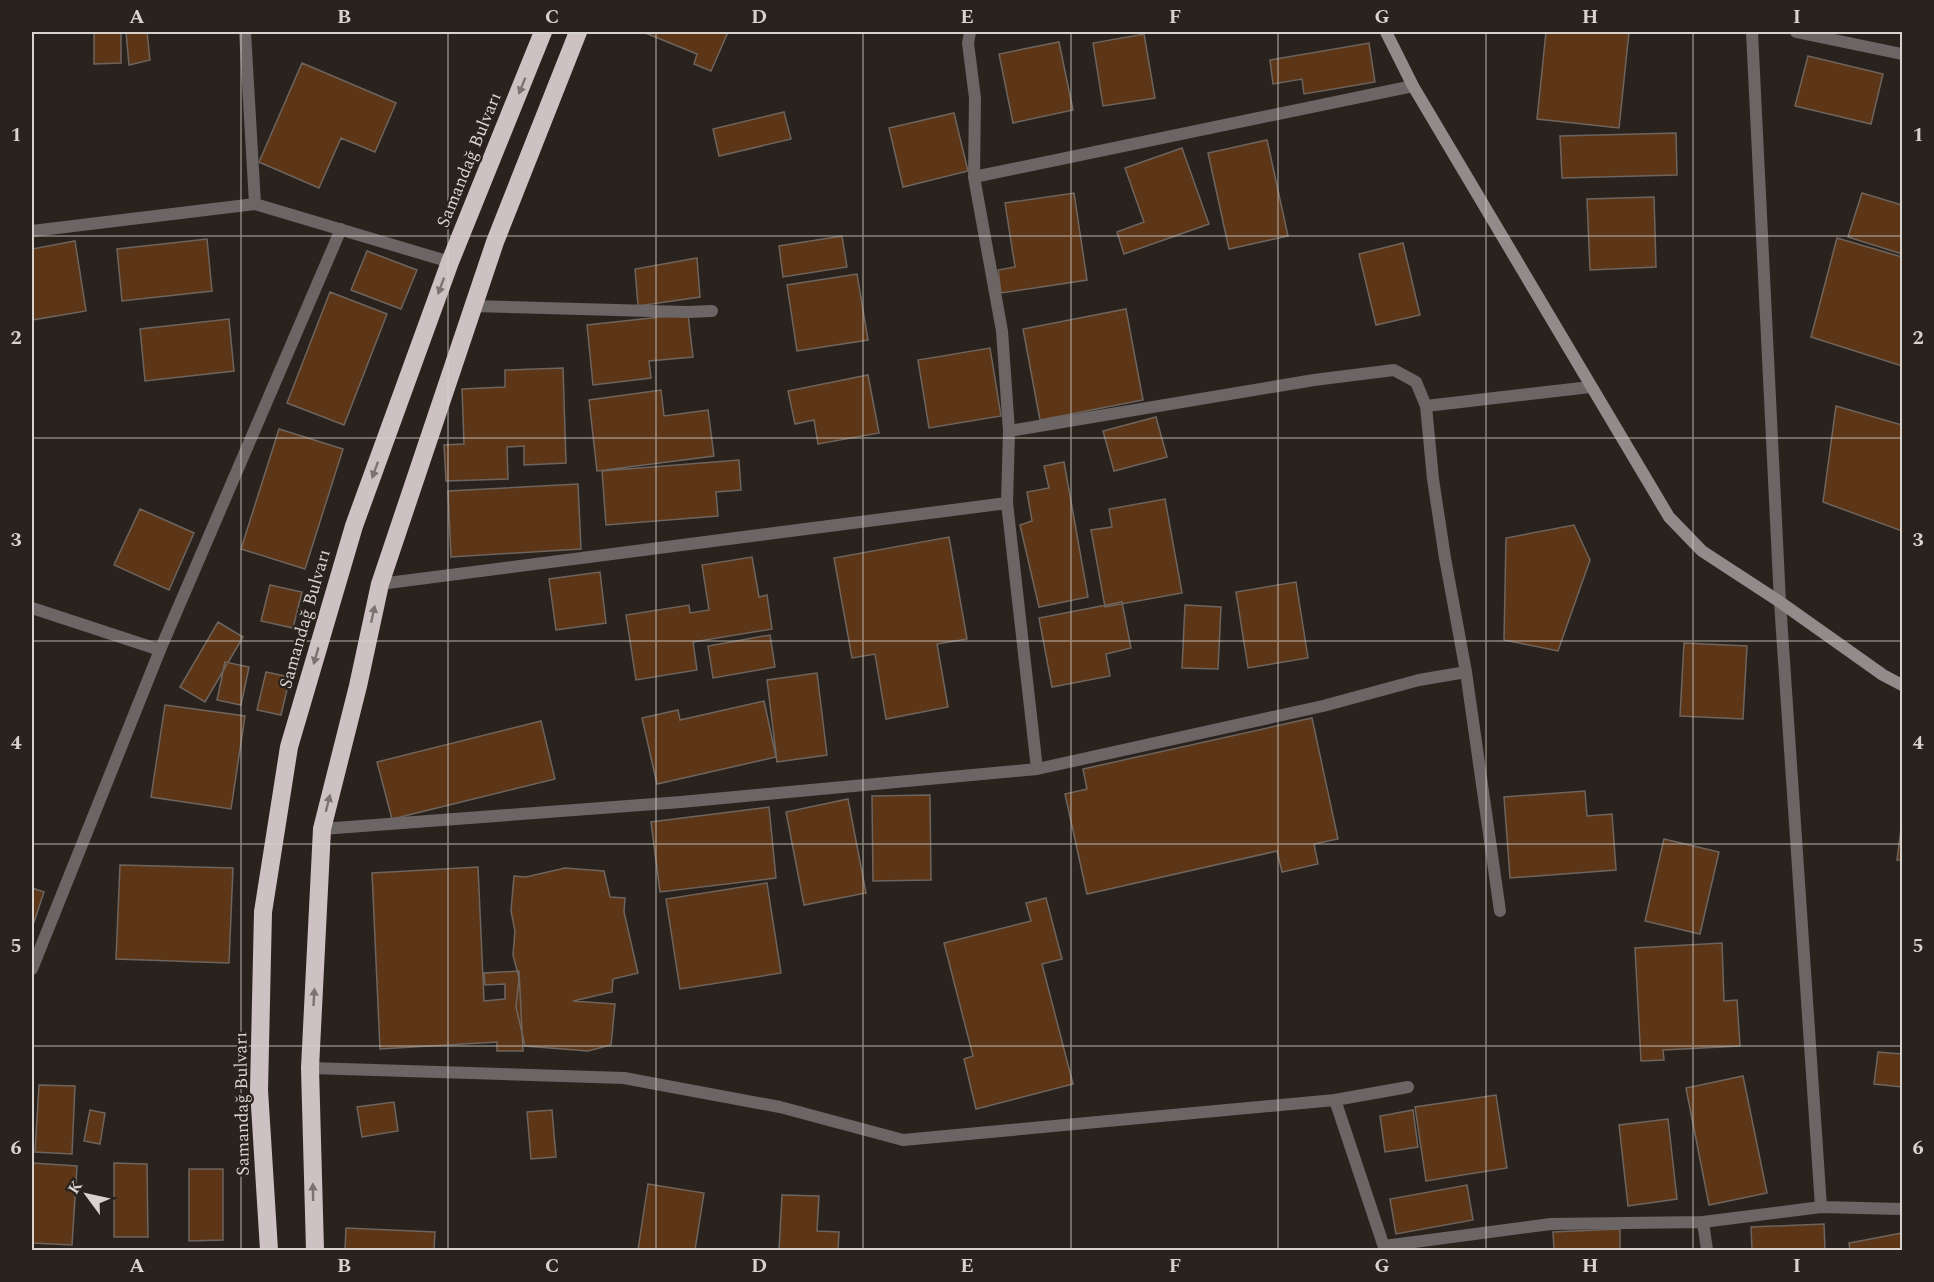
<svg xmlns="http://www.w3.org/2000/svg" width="1934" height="1282" font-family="Spectral,serif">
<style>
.building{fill:#5c3617;stroke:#6e645e;stroke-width:1.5}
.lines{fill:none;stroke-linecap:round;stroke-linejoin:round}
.lane{stroke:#6b6566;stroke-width:12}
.street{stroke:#6b6566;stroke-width:12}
.secondary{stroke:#938a8c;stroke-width:12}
.highway{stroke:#cec1c3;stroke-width:18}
.oneway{fill:#7c7270}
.grid{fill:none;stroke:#d8d3cf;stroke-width:1.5;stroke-opacity:0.55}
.labels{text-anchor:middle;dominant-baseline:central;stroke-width:4.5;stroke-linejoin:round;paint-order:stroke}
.street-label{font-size:18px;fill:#d8d3cf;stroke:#2a231d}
.neatline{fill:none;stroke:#d8d3cf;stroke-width:2}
.grid-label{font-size:20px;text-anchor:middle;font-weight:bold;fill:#d8d3cf}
</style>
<rect width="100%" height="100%" fill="#2a231d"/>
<!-- building -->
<path class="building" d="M 94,32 L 121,32 L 121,63 L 94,64 Z
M 126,32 L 147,32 L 150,60 L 129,65 Z
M 643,32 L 728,32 L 711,71 L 694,64 L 697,54 Z
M 1546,32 L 1629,32 L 1619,128 L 1537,119 Z
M 1144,34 L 1155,98 L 1103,106 L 1093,43 Z
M 1059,42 L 1073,110 L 1013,123 L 999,54 Z
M 1369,43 L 1375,82 L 1304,94 L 1302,79 L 1273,84 L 1270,60 Z
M 1808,56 L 1883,74 L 1871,124 L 1795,106 Z
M 302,63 L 396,103 L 375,152 L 341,138 L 319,188 L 259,162 Z
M 784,112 L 791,139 L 719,156 L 713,129 Z
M 954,113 L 968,171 L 903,187 L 889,128 Z
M 1676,133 L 1677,175 L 1562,178 L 1560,136 Z
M 1267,140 L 1288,236 L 1229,249 L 1208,153 Z
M 1182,148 L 1209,224 L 1124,254 L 1117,232 L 1144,222 L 1125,168 Z
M 1074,193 L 1087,280 L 1001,293 L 998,270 L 1015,267 L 1005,203 Z
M 1862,193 L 1902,205 L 1902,254 L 1848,237 Z
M 1654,197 L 1656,267 L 1590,270 L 1587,199 Z
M 842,236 L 847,267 L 783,277 L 779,246 Z
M 1837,238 L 1902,257 L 1902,366 L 1811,337 Z
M 207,239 L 212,291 L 122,301 L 117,249 Z
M 75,241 L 86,311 L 32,320 L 32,249 Z
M 1403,243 L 1420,315 L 1376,325 L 1359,254 Z
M 367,251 L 417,270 L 401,309 L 351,290 Z
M 697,258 L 700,297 L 638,306 L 635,269 Z
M 857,274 L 868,340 L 797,351 L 787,285 Z
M 330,292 L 387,314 L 344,425 L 287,403 Z
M 1126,309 L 1143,400 L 1040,420 L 1023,329 Z
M 688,314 L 693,357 L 649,361 L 651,378 L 593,385 L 587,325 Z
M 229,319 L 234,371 L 145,381 L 140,329 Z
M 990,348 L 1001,416 L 929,428 L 918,360 Z
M 563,368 L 566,463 L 524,465 L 524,446 L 507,447 L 508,479 L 446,481 L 444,445 L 464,444 L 462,389 L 505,387 L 505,370 Z
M 868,375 L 879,433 L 818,444 L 814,420 L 795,424 L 788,391 Z
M 661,390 L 664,416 L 708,410 L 714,456 L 597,471 L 589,400 Z
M 1836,406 L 1902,425 L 1902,531 L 1823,502 Z
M 1156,417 L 1167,457 L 1114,471 L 1103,431 Z
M 279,429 L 343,449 L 305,569 L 241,549 Z
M 739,460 L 741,490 L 716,492 L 718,516 L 606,525 L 602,471 Z
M 1064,462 L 1088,597 L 1039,607 L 1020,525 L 1032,521 L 1027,492 L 1049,488 L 1044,466 Z
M 578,484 L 581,549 L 451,557 L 448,491 Z
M 1165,499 L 1182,593 L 1105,607 L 1091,530 L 1112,527 L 1109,509 Z
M 140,509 L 194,533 L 169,590 L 114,565 Z
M 1574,525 L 1590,560 L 1558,651 L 1504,640 L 1506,538 Z
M 949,537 L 967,639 L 937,644 L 948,707 L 886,719 L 875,654 L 852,658 L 834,558 Z
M 752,557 L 759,597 L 767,595 L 772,629 L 693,642 L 697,670 L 636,680 L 626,615 L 689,605 L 690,613 L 709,610 L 702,565 Z
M 600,572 L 606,623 L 556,630 L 549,579 Z
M 1296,582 L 1308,658 L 1248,668 L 1236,592 Z
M 270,585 L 302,592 L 293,628 L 261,621 Z
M 1122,602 L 1131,648 L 1106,654 L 1110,676 L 1052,687 L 1039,618 Z
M 1185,605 L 1221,607 L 1218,669 L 1182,668 Z
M 218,622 L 243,637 L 205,702 L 180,687 Z
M 770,635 L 775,667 L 713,678 L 708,646 Z
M 1684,643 L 1747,646 L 1743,719 L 1680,716 Z
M 225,662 L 249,667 L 241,705 L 217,700 Z
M 266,672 L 290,677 L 281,715 L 257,710 Z
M 817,673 L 827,755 L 777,762 L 767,680 Z
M 764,701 L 776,757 L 657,784 L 642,718 L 678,710 L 680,720 Z
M 165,705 L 245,716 L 231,809 L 151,797 Z
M 1312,718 L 1338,839 L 1314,844 L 1318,864 L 1282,872 L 1277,851 L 1087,894 L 1065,794 L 1087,789 L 1083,769 Z
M 541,721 L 555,779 L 392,819 L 377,762 Z
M 1585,791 L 1587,816 L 1612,814 L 1616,870 L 1510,878 L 1504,797 Z
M 930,795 L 931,880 L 873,881 L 872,796 Z
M 848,799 L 866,893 L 804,905 L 786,812 Z
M 769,807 L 776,878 L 660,892 L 651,822 Z
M 1902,821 L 1902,860 L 1897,860 Z
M 1664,839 L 1719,852 L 1700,934 L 1645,921 Z
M 120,865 L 233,868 L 229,963 L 116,959 Z
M 478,867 L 484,1001 L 505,999 L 505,984 L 485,985 L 484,973 L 519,971 L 523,1051 L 497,1051 L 497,1042 L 380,1049 L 372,873 Z
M 565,868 L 604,871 L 610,897 L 625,898 L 624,912 L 638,973 L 613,979 L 612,992 L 573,1001 L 615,1004 L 611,1045 L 588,1051 L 525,1046 L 516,1007 L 519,978 L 513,955 L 515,931 L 511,911 L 514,876 L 526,877 Z
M 767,883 L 781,973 L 680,989 L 666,899 Z
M 32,888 L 44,892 L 32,928 Z
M 1046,898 L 1062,959 L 1042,964 L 1073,1084 L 976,1109 L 964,1059 L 973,1056 L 944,943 L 1031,921 L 1026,903 Z
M 1722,943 L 1724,1001 L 1737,1000 L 1740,1046 L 1663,1050 L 1664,1060 L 1641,1061 L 1635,948 Z
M 1878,1052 L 1902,1054 L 1902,1087 L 1874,1084 Z
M 1743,1076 L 1767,1193 L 1709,1205 L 1686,1088 Z
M 39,1085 L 75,1086 L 72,1154 L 35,1152 Z
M 1496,1095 L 1507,1168 L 1426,1181 L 1415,1107 Z
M 394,1102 L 398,1131 L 362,1137 L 357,1107 Z
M 90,1110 L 105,1113 L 100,1144 L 84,1141 Z
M 552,1110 L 556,1157 L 531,1159 L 527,1112 Z
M 1413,1110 L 1418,1147 L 1385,1152 L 1380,1116 Z
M 1668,1119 L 1677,1199 L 1628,1206 L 1619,1125 Z
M 32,1163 L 77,1166 L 72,1245 L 32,1243 Z
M 114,1163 L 147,1164 L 148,1237 L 114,1237 Z
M 189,1169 L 223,1169 L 223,1240 L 189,1241 Z
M 648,1184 L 704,1193 L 695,1250 L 638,1250 Z
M 1467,1185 L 1473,1220 L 1396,1234 L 1390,1199 Z
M 782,1195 L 819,1196 L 817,1231 L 839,1232 L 838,1250 L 779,1250 Z
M 1824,1224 L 1825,1250 L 1752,1250 L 1751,1227 Z
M 346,1228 L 435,1232 L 434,1250 L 345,1250 Z
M 1620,1229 L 1620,1250 L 1554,1250 L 1553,1232 Z
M 1902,1233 L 1902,1250 L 1850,1250 L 1849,1243 Z"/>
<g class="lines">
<!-- lane -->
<path class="lane" d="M 1466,672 L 1500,911"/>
<!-- street -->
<path class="street" d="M 245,32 L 255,204
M 970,32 L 968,43 L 975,98 L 974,177 L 1002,331 L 1009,431 L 1007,503 L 1037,769
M 1796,32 L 1902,54
M 974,177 L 1413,86
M 32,231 L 255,204 L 450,262
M 472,306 L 687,312 L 712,311
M 1426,406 L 1590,387
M 380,584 L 1007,503
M 32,608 L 160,650
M 322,829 L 681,802 L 1037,769 L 1323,706 L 1419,680 L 1466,672 L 1445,558 L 1433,479 L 1426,406 L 1416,382 L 1394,370 L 1314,380 L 1009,431
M 32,969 L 160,650 L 341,229
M 310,1068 L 624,1078 L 780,1107 L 903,1140 L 1335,1100 L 1408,1087
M 1335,1100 L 1385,1250
M 1821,1207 L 1902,1209
M 1703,1222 L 1707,1250
M 1384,1246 L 1551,1224 L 1703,1222 L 1821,1207 L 1780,602 L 1752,32"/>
<!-- secondary -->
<path class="secondary" d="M 1386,32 L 1413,86 L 1669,517 L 1702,551 L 1780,602 L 1883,675 L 1902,685"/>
<!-- highway -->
<path class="highway" d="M 269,1250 L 259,1090 L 263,912 L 289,747 L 354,526 L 450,262 L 543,32
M 315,1250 L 310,1068 L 322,829 L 358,686 L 380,584 L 495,242 L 578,32"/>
</g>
<!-- one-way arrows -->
<defs><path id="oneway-solid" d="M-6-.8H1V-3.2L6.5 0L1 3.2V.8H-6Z" transform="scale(1.5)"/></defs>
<g class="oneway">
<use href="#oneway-solid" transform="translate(522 86) rotate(112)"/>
<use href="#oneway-solid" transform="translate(441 286) rotate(110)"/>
<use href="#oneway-solid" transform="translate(375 470) rotate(110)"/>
<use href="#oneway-solid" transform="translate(373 614) rotate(-78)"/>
<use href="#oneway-solid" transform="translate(316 656) rotate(106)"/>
<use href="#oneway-solid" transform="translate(328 803) rotate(-76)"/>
<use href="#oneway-solid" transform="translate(314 997) rotate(-87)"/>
<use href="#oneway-solid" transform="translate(313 1192) rotate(-91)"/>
</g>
<!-- grid -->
<path class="grid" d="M 241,32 L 241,1250M 448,32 L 448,1250M 656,32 L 656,1250M 863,32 L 863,1250M 1071,32 L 1071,1250M 1278,32 L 1278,1250M 1486,32 L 1486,1250M 1693,32 L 1693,1250M 32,236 L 1902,236M 32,438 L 1902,438M 32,641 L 1902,641M 32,844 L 1902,844M 32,1046 L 1902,1046"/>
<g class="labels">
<!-- street labels -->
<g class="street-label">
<text transform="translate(469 160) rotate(-68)">Samandağ Bulvarı</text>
<text transform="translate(305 619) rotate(-74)">Samandağ Bulvarı</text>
<text transform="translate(242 1104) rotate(-91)">Samandağ Bulvarı</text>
</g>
</g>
<!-- border -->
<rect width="1934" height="1282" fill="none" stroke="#2a231d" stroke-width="66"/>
<!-- north arrow -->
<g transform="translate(87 1195) rotate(303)" stroke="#2a231d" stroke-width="4.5" paint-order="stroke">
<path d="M0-4.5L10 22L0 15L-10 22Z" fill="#d8d3cf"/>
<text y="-9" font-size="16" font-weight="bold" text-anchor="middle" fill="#d8d3cf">K</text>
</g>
<rect x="33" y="33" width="1868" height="1216" class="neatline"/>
<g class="grid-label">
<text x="137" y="23">A</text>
<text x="344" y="23">B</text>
<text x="552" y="23">C</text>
<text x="759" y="23">D</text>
<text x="967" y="23">E</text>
<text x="1175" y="23">F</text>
<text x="1382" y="23">G</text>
<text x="1590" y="23">H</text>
<text x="1797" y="23">I</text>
<text x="16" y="141">1</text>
<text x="1918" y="141">1</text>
<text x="16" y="344">2</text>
<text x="1918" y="344">2</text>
<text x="16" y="546">3</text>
<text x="1918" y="546">3</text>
<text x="16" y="749">4</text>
<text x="1918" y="749">4</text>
<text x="16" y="952">5</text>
<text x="1918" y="952">5</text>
<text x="16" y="1154">6</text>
<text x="1918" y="1154">6</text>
<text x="137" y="1272">A</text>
<text x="344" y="1272">B</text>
<text x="552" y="1272">C</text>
<text x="759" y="1272">D</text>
<text x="967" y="1272">E</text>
<text x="1175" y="1272">F</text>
<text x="1382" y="1272">G</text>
<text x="1590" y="1272">H</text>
<text x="1797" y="1272">I</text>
</g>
</svg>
